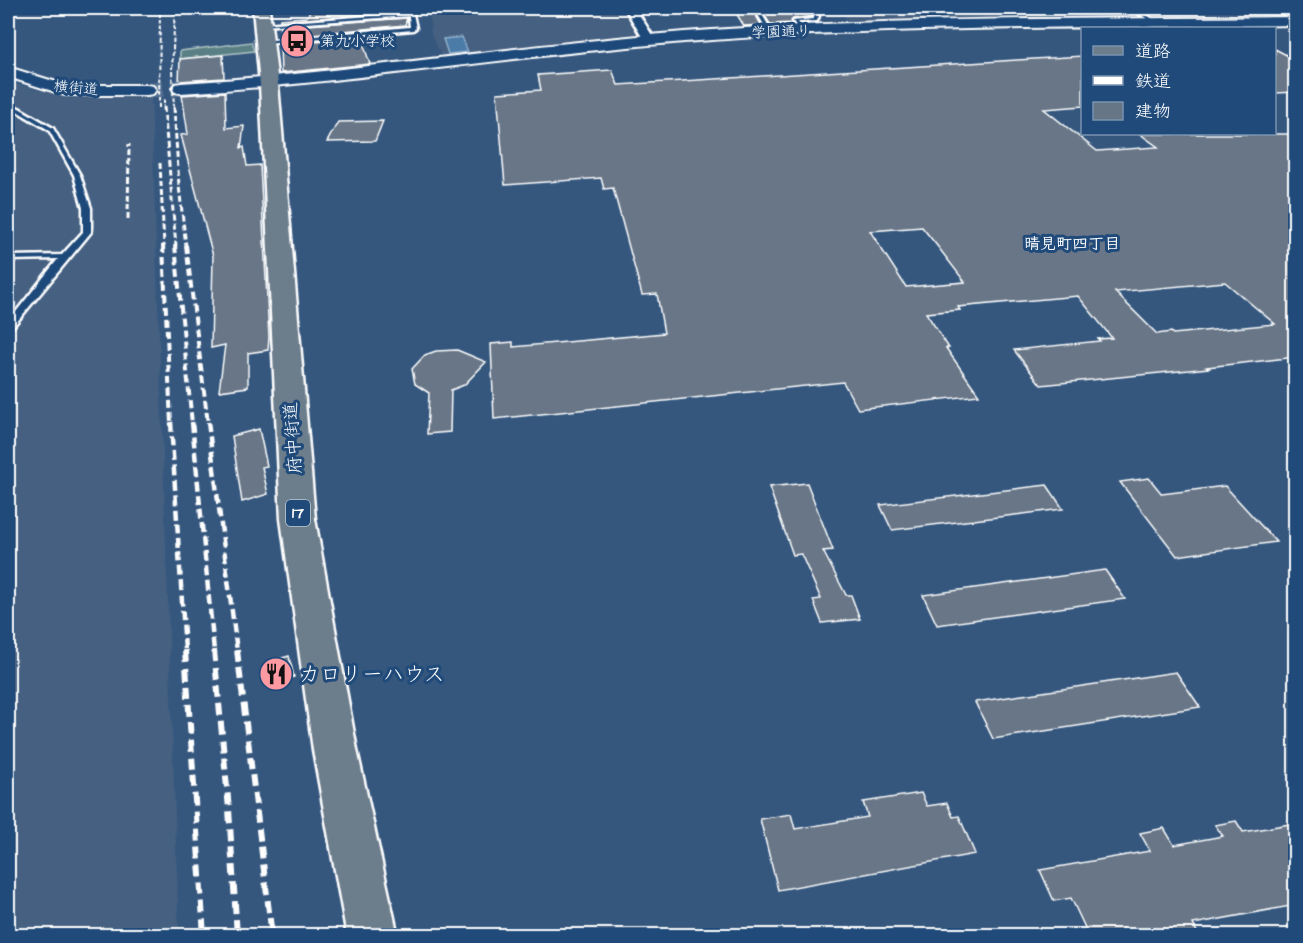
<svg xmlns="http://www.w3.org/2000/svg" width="1303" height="943" font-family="'Architects Daughter','Klee One',sans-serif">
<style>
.built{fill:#446081}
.green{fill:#5a8085;stroke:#acc0c2;stroke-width:1.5}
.water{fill:#4b7ba8;stroke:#93b0cb;stroke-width:1.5}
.building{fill:#677687;stroke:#fff;stroke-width:1.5;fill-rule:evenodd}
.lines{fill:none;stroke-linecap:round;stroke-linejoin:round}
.secondary-tunnel{stroke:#537091;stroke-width:16;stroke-dasharray:16 8;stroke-linecap:butt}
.lane-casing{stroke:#fff;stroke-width:5}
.street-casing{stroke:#fff;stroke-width:5}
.secondary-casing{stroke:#fff;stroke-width:4}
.primary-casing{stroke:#fff;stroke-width:5}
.lane{fill:#1f4a7a;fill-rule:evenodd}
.street{fill:#1f4a7a;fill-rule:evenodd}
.secondary{fill:#1f4a7a;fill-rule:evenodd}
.primary{fill:#6c7d8c;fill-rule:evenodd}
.rail-far4{stroke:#fff;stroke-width:2;stroke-dasharray:4.5 2;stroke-linecap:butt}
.rail-far3{stroke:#fff;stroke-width:3;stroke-dasharray:6 3;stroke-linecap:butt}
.rail-far2{stroke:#fff;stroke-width:4;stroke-dasharray:8 4;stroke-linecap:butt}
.rail-far1{stroke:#fff;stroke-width:4.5;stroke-dasharray:10 4.5;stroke-linecap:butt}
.rail{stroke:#fff;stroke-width:6;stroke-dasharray:12 6;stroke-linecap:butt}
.labels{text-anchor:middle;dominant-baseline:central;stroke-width:6;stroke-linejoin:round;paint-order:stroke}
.far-street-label{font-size:15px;fill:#fff;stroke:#1f4a7a}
.far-poi-label{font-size:15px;fill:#fff;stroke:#1f4a7a;text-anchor:start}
.far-neighbourhood-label{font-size:16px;font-weight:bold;fill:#fff;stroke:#1f4a7a}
.shield{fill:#1f4a7a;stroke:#bcc9d7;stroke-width:1.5}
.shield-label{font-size:16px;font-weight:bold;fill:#fff}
.street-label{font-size:18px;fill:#fff;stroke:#1f4a7a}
.near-poi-label{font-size:21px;fill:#fff;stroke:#1f4a7a;text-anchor:start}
</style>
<rect width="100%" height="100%" fill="#35577e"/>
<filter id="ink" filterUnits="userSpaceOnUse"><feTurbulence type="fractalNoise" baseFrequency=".0167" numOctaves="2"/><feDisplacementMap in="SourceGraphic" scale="12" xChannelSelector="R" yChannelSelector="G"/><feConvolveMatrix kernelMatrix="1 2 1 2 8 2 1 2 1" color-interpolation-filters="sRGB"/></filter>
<g filter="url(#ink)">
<!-- built -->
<path class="built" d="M 429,8 L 627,8 L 643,37 L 443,59 L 431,35 Z
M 838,8 L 1033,8 L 1049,20 L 851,25 Z
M 8,82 L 47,92 L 71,94 L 151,92 L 179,935 L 8,936 Z"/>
<!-- green -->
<path class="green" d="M 251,42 L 254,51 L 180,59 L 180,51 Z"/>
<!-- water -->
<path class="water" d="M 462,37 L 468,52 L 448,54 L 443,39 Z"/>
<!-- building -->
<path class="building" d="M 309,8 L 385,9 L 415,8 L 413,11 L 280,21 L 280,19 L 306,17 L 309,14 Z
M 733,8 L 752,8 L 761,25 L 744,26 Z
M 760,8 L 808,8 L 812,16 L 793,19 L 792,23 L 770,24 Z
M 407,18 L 405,25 L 280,37 L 280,27 Z
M 361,37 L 370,64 L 281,73 L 280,44 Z
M 1275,49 L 1296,60 L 1296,92 L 1275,93 Z
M 223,55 L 224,78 L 179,81 L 180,59 Z
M 1083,56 L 1083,106 L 1044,109 L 1097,151 L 1158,147 L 1140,134 L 1296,134 L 1296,357 L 1207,367 L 1209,368 L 1041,385 L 1014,350 L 1100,341 L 1098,339 L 1112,338 L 1078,296 L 958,307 L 960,310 L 926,313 L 949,348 L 946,348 L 979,395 L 858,409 L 843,382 L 494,419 L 491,344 L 513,342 L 513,347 L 664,333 L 657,294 L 642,295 L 613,188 L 604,189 L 601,178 L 505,185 L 497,93 L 541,90 L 538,75 L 612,70 L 618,85 ZM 922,227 L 938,247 L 965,282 L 906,287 L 870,231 ZM 1225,282 L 1275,324 L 1173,334 L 1171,332 L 1157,334 L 1115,292 Z
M 225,92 L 226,128 L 244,126 L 241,148 L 244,147 L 247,166 L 260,165 L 269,337 L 268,350 L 248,353 L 248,387 L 219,391 L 225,345 L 211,348 L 213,256 L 181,135 L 188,134 L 182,95 Z
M 383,121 L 375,141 L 327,142 L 338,122 Z
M 457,350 L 486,362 L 464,385 L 451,390 L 450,432 L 427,434 L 429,393 L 415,384 L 412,369 L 425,355 L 436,351 Z
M 259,429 L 267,466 L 262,467 L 268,494 L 242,502 L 232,436 Z
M 1149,478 L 1162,494 L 1225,486 L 1276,542 L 1177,556 L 1120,482 Z
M 807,483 L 833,550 L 823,551 L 846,595 L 851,595 L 860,619 L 822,623 L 813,600 L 821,599 L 801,554 L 793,555 L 769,487 Z
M 1047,485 L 1063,509 L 892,530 L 880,505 Z
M 1105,570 L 1125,599 L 937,625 L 923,595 Z
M 289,656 L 294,677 L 272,684 L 269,662 Z
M 1176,672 L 1200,707 L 993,739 L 975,702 Z
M 921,793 L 927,806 L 947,803 L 953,817 L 959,816 L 975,854 L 778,890 L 760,819 L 791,814 L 795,829 L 868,817 L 863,802 Z
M 1236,821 L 1243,832 L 1296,823 L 1296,905 L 1193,924 L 1199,936 L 1089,936 L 1071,898 L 1054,901 L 1040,870 L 1150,851 L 1140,833 L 1164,828 L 1174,845 L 1223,836 L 1215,825 Z"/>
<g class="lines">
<!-- secondary-tunnel -->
<path class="secondary-tunnel" d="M 147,90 L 181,88"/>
<defs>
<path id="lane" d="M 754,8 L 758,8 L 773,33 L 769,33 Z
M 810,8 L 814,8 L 819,16 L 817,21 L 798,22 L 805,31 L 800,32 L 793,21 L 813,19 L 815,16 Z
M 1131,8 L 1136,8 L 1159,23 L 1155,24 Z
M 411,13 L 413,14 L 416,28 L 413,30 L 265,43 L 262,41 L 410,27 L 409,16 L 262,26 L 264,24 Z
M 8,104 L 19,108 L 53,128 L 80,175 L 91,208 L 91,232 L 11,329 L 8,330 L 8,322 L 58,259 L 8,260 L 8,256 L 62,255 L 83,232 L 83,208 L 74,175 L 49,130 L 15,110 L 8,108 Z"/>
<path id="street" d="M 625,8 L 635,8 L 655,40 L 653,42 L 645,42 Z
M 1283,8 L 1296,8 L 1296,14 Z"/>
<path id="secondary" d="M 1296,17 L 1296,25 C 1092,28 887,26 684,42 C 516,55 349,83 181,93 L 175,92 L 172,88 L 175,84 L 181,83 C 349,73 516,45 684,32 C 887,17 1092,19 1296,17 Z
M 8,67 L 66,85 L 147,85 L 153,86 L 156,90 L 153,94 L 147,95 L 65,95 L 8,77 Z"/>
<path id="primary" d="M 253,8 L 269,8 L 278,84 L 315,519 L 357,750 L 398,936 L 347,936 L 313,750 L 281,519 L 260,84 Z"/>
</defs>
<!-- lane casing -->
<use href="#lane" class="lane-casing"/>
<!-- street casing -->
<use href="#street" class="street-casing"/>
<!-- secondary casing -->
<use href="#secondary" class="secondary-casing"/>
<!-- primary casing -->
<use href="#primary" class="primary-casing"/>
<!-- lane -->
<use href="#lane" class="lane"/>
<!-- street -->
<use href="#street" class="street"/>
<!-- secondary -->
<use href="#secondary" class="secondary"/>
<!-- primary -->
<use href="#primary" class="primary"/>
<!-- rail-far4 -->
<path class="rail-far4" d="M 164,99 L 164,108
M 159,108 L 160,8
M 174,108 L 172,70 L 175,8"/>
<!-- rail-far3 -->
<path class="rail-far3" d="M 164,107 L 176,246
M 174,107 L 179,186 L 186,246
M 160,163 L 164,246
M 128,219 L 129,144"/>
<!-- rail-far2 -->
<path class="rail-far2" d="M 163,245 L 171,424
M 175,245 L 192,424
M 186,245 L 208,424"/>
<!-- rail-far1 -->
<path class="rail-far1" d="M 171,422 L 185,651
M 192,422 L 214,651
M 208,422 L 237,651"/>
<!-- rail -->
<path class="rail" d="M 185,650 L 204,936
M 214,650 L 229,809 L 237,936
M 237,650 L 272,936"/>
</g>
</g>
<!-- icons -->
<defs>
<symbol id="bus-disc" viewBox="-11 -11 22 22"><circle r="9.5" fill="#ff9aa2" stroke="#1f4a7a"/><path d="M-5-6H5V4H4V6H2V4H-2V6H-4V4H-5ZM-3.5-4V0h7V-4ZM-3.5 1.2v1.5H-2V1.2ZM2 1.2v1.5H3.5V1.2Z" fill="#111"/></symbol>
<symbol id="restaurant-disc" viewBox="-11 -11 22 22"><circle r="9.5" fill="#ff9aa2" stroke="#1f4a7a"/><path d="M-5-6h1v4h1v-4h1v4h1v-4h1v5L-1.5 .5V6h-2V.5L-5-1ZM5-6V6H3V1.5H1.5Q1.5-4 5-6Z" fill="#111"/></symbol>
</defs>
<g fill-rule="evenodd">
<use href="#bus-disc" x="278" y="22" width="38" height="38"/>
<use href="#restaurant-disc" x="257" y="655" width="38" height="38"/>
</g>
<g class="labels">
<!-- far-street labels -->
<g class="far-street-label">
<text transform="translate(781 32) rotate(-2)">学園通り</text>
<text transform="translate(76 88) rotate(5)">横街道</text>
</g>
<!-- far-poi labels -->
<g class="far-poi-label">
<text x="320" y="41">第九小学校</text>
</g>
<!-- far-neighbourhood labels -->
<g class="far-neighbourhood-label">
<text x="1072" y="244">晴見町四丁目</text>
</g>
<!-- shield labels -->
<rect class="shield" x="286" y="500" width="24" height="26" rx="4.5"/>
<g class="shield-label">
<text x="298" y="513">17</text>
</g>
<!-- street labels -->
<g class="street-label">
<text transform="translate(293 438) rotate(-94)">府中街道</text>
</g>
<!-- near-poi labels -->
<g class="near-poi-label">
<text x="299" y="674">カロリーハウス</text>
</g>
</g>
<!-- margin -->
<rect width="1303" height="943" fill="none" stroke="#1f4a7a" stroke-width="30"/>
<rect x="15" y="15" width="1273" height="913" fill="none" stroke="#fff" stroke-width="2" filter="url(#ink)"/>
<!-- legend -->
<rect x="1081" y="27" width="195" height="108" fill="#1f4a7a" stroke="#7992af" stroke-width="1.5"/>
<rect x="1093" y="46" width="30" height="9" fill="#6c7d8c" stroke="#7992af" stroke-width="1.5"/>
<text x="1135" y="57" font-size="18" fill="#ffffff">道路</text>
<rect x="1093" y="76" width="30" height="9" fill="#ffffff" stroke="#7992af" stroke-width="1.5"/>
<text x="1135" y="87" font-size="18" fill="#ffffff">鉄道</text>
<rect x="1093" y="102" width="30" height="18" fill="#677687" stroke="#7992af" stroke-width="1.5"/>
<text x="1135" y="117" font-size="18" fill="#ffffff">建物</text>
</svg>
